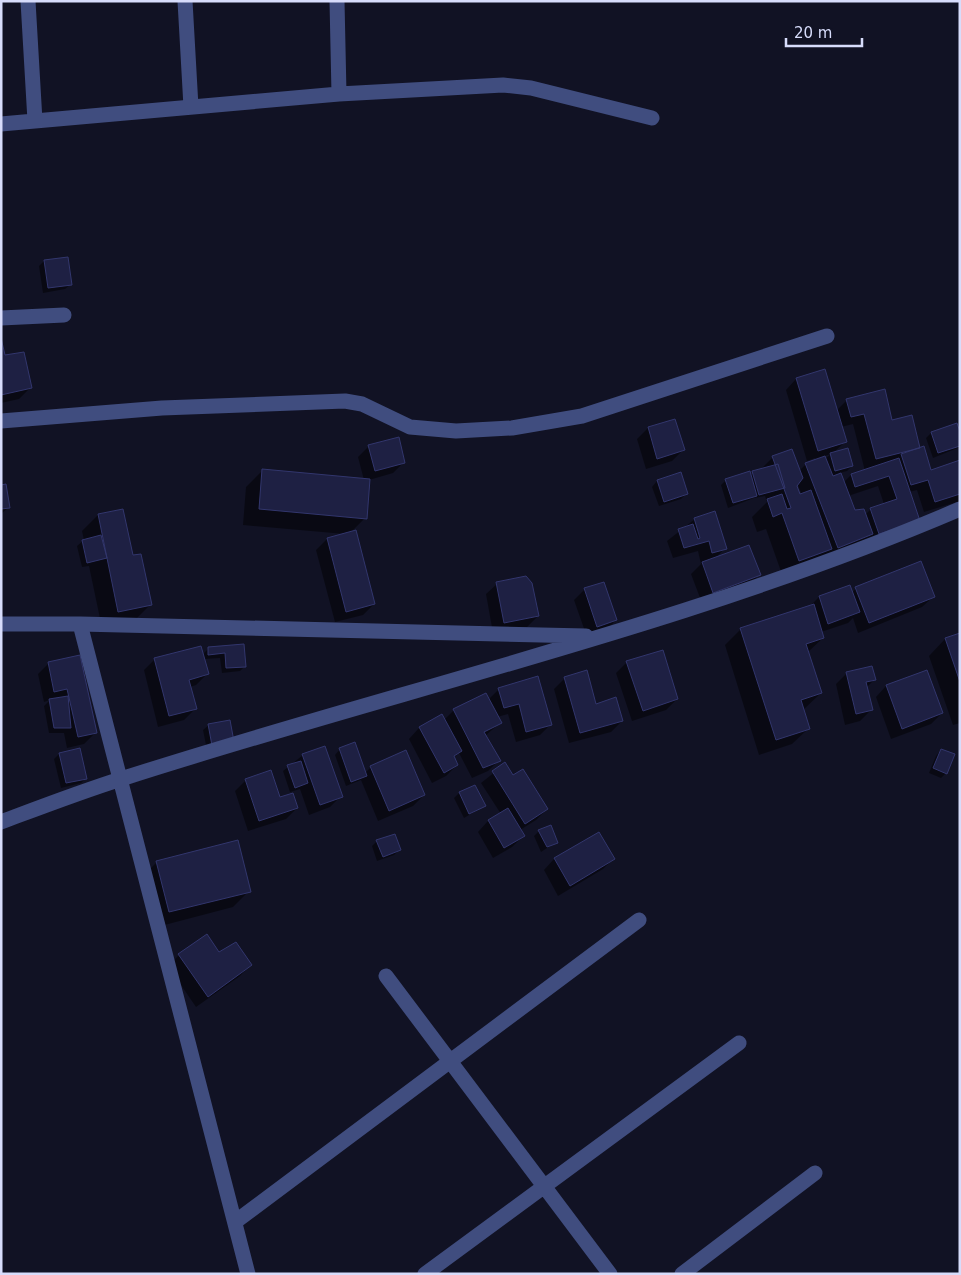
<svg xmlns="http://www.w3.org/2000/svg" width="961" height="1275" font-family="'DejaVu Sans',sans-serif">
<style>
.shadow{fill:#0007;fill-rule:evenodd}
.building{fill:#1e2043;stroke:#32366d}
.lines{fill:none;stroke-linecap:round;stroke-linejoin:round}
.minor{stroke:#404d7f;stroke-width:15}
</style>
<rect width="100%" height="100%" fill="#111224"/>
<!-- shadow -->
<path class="shadow" d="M 44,261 L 71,284 L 65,289 L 43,293 L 39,266 Z
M 1,341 L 4,357 L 30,388 L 19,399 L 1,403 Z
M 796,379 L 836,411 L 847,400 L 891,422 L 919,449 L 930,471 L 960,462 L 960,501 L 924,512 L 917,490 L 909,492 L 918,520 L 783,577 L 766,529 L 757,532 L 752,517 L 767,502 L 765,496 L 754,498 L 728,508 L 721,485 L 726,480 L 750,475 L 759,471 L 773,457 L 799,471 L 806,464 L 816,460 L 815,458 L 807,461 L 786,390 ZM 853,424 L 865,471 L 851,475 L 843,483 L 839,473 L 847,471 L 852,466 L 833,453 L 845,442 L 841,427 ZM 831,454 L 825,459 L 824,456 ZM 797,483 L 802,495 L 799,496 L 795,485 ZM 878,486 L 884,504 L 871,509 L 865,515 L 854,511 L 848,496 Z
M 674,420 L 683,450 L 672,461 L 646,469 L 637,439 L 648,428 Z
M 956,424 L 960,435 L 960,447 L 933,458 L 926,438 L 931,433 Z
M 369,446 L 404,462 L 393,473 L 369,480 L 365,518 L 350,533 L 374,604 L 363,615 L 335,622 L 316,550 L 327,539 L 345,534 L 243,525 L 246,487 L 262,471 L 364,480 L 358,457 Z
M 680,474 L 686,494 L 681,499 L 659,506 L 652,487 L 657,481 Z
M 1,486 L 8,508 L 1,514 Z
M 98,515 L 132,556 L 150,605 L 134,621 L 102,628 L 89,566 L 82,567 L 77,546 L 84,540 L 82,531 Z
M 695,519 L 725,548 L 715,559 L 759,575 L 748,586 L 702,603 L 691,574 L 701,564 L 698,551 L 673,558 L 667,541 Z
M 497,584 L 538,616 L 527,627 L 493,633 L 486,594 Z
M 850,587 L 852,593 L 856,588 L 933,597 L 922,607 L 858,633 L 853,618 L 848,623 L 821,632 L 823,638 L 808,652 L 821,693 L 803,710 L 809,728 L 792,744 L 759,755 L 725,645 L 741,629 L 810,606 L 819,597 Z
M 585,589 L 616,620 L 605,631 L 587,637 L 574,600 Z
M 960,634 L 960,723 L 953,725 L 929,656 L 945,639 Z
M 243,645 L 245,666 L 240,671 L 222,673 L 220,658 L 204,659 L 207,674 L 196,685 L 190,687 L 195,709 L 184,720 L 158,727 L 144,670 L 155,659 L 202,655 L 208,649 Z
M 79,657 L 95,733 L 84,744 L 67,748 L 64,733 L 49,733 L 44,706 L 50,700 L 44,702 L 38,674 L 49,663 Z
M 627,662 L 677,699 L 666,710 L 632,721 L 616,673 Z
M 847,673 L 874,680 L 866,688 L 871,710 L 860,721 L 845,725 L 836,684 Z
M 565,678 L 595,706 L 622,721 L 611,732 L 569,743 L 554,689 Z
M 886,686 L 942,713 L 931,724 L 891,739 L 876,697 Z
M 499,689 L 551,724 L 540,735 L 516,742 L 508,714 L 497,717 L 500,723 L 485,736 L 499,760 L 488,771 L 472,778 L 459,753 L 453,758 L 457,765 L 446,776 L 432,783 L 409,739 L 419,728 L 444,720 L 454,710 L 488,700 Z
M 229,722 L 208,755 L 203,730 L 209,725 Z
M 340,749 L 365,773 L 371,767 L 424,795 L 413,806 L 378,821 L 361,780 L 346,786 L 335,755 Z
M 941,750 L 946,773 L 941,778 L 929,773 L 936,756 Z
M 59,754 L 86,778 L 81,783 L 61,788 L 54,759 Z
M 303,755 L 341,796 L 330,807 L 309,815 L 300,789 L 290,792 L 283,771 Z
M 505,764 L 513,777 L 547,809 L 536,820 L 520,830 L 523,836 L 512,847 L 493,858 L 478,832 L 488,821 L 501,814 L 481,783 Z
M 246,780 L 279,799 L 297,808 L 286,819 L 248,831 L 235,791 Z
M 475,786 L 484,806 L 464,818 L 454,798 L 459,793 Z
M 539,831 L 556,842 L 541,852 L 534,836 Z
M 599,833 L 614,858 L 603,869 L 558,896 L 544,870 L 554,859 Z
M 377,841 L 399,850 L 394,855 L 377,861 L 372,846 Z
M 157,862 L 249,891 L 233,907 L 153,928 L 141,878 Z
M 206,936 L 219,954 L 250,965 L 240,976 L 196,1007 L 168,966 L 179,955 Z"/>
<!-- building -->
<path class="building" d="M 68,257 L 72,285 L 48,288 L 44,260 Z
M 1,338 L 5,355 L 24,352 L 32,388 L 1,395 Z
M 825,369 L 847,442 L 818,451 L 796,378 Z
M 885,389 L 892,420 L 912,415 L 920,448 L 876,459 L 864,414 L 851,417 L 846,399 Z
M 675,419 L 685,450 L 657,459 L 648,427 Z
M 957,423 L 960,432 L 960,446 L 938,453 L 931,432 Z
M 399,437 L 405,463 L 375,471 L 368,445 Z
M 924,446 L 931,470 L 960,460 L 960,494 L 935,502 L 928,480 L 911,485 L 901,454 Z
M 848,448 L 853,466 L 835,471 L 830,453 Z
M 792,449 L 803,478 L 797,486 L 800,494 L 811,490 L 832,549 L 799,561 L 782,513 L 773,517 L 767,499 L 782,494 L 787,509 L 791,508 L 772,456 Z
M 825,456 L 833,476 L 841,473 L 855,510 L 864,509 L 873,534 L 838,548 L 805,463 Z
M 899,458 L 920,521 L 879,534 L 870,508 L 897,499 L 889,476 L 855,487 L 851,474 Z
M 778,464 L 785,488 L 759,495 L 752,471 Z
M 262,469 L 370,479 L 367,519 L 259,509 Z
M 750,471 L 757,496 L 733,503 L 725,479 Z
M 681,472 L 688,494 L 664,502 L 657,480 Z
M 6,484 L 10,508 L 1,509 L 1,485 Z
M 123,509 L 133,555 L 141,554 L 152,605 L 118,612 L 98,514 Z
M 715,511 L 727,549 L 712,553 L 709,541 L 684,548 L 678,529 L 693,524 L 698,539 L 700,538 L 694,518 Z
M 356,530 L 375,604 L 346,612 L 327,538 Z
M 101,535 L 107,558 L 87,563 L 82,540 Z
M 749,545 L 761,575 L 713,593 L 702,562 Z
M 921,561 L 935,597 L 869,623 L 855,587 Z
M 526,576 L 532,583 L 539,616 L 504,623 L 496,582 Z
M 604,582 L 617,620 L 597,627 L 584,588 Z
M 850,585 L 860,612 L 828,624 L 819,596 Z
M 814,604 L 824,638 L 806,644 L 822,693 L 801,700 L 810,729 L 776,740 L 740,628 Z
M 960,633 L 960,682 L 945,638 Z
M 244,644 L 246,667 L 226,668 L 225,653 L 208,655 L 208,647 Z
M 201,646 L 209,674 L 189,680 L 197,709 L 169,716 L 154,658 Z
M 663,650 L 678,699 L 643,711 L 626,661 Z
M 80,655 L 97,733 L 78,737 L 67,689 L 54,692 L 48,662 Z
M 872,666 L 876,680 L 866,682 L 873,710 L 856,714 L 846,672 Z
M 587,670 L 596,704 L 616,697 L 623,721 L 580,733 L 564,677 Z
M 927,670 L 943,713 L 902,729 L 886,685 Z
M 538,676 L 552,725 L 526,732 L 519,704 L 504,708 L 498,688 Z
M 486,693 L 502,723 L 484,732 L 501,761 L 483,768 L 453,709 Z
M 68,696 L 71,728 L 54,728 L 49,699 Z
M 442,714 L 462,751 L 454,756 L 458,765 L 444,773 L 419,727 Z
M 230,720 L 235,747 L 213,751 L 208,724 Z
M 355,742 L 367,776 L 351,782 L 339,748 Z
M 325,746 L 343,797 L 320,805 L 302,754 Z
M 80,748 L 87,779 L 66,783 L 59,753 Z
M 941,749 L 955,754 L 947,774 L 933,768 Z
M 406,750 L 425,795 L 389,811 L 370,766 Z
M 301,761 L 308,783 L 295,788 L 287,765 Z
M 505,762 L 513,775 L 523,769 L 548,809 L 525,824 L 492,771 Z
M 271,770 L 280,797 L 293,793 L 298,808 L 259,821 L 245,779 Z
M 475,785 L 486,806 L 469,814 L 459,792 Z
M 508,808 L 525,836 L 504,848 L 488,820 Z
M 551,825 L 558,843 L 547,847 L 538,830 Z
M 599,832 L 615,859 L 570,886 L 554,858 Z
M 395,834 L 401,850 L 383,857 L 376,840 Z
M 238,840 L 251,892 L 169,912 L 156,861 Z
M 207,934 L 219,952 L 236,942 L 252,965 L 208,997 L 178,954 Z"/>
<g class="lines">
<!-- minor -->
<path class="minor" d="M 28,1 L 35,121
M 185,1 L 191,107
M 337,1 L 339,94
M 1,124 L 339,94 L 503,85 L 531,88 L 652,118
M 1,318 L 64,315
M 1,421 L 162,408 L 345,401 L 362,404 L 410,427 L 456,431 L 512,428 L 582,416 L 827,336
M 1,624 L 80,624 L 586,636
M 80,624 L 248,1274
M 1,822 C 41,807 80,792 121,779 C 400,689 689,625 960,509
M 386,976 L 610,1274
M 235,1222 L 639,920
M 425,1274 L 739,1043
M 682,1274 L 815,1173"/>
</g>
<!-- border -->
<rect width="961" height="1275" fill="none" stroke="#d7dcfb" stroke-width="5"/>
<!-- scale -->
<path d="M786 38v8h76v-8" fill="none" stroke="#d7dcfb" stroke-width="2.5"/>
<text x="794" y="38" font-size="15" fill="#d7dcfb" stroke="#111224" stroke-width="4" paint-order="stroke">20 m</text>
</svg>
